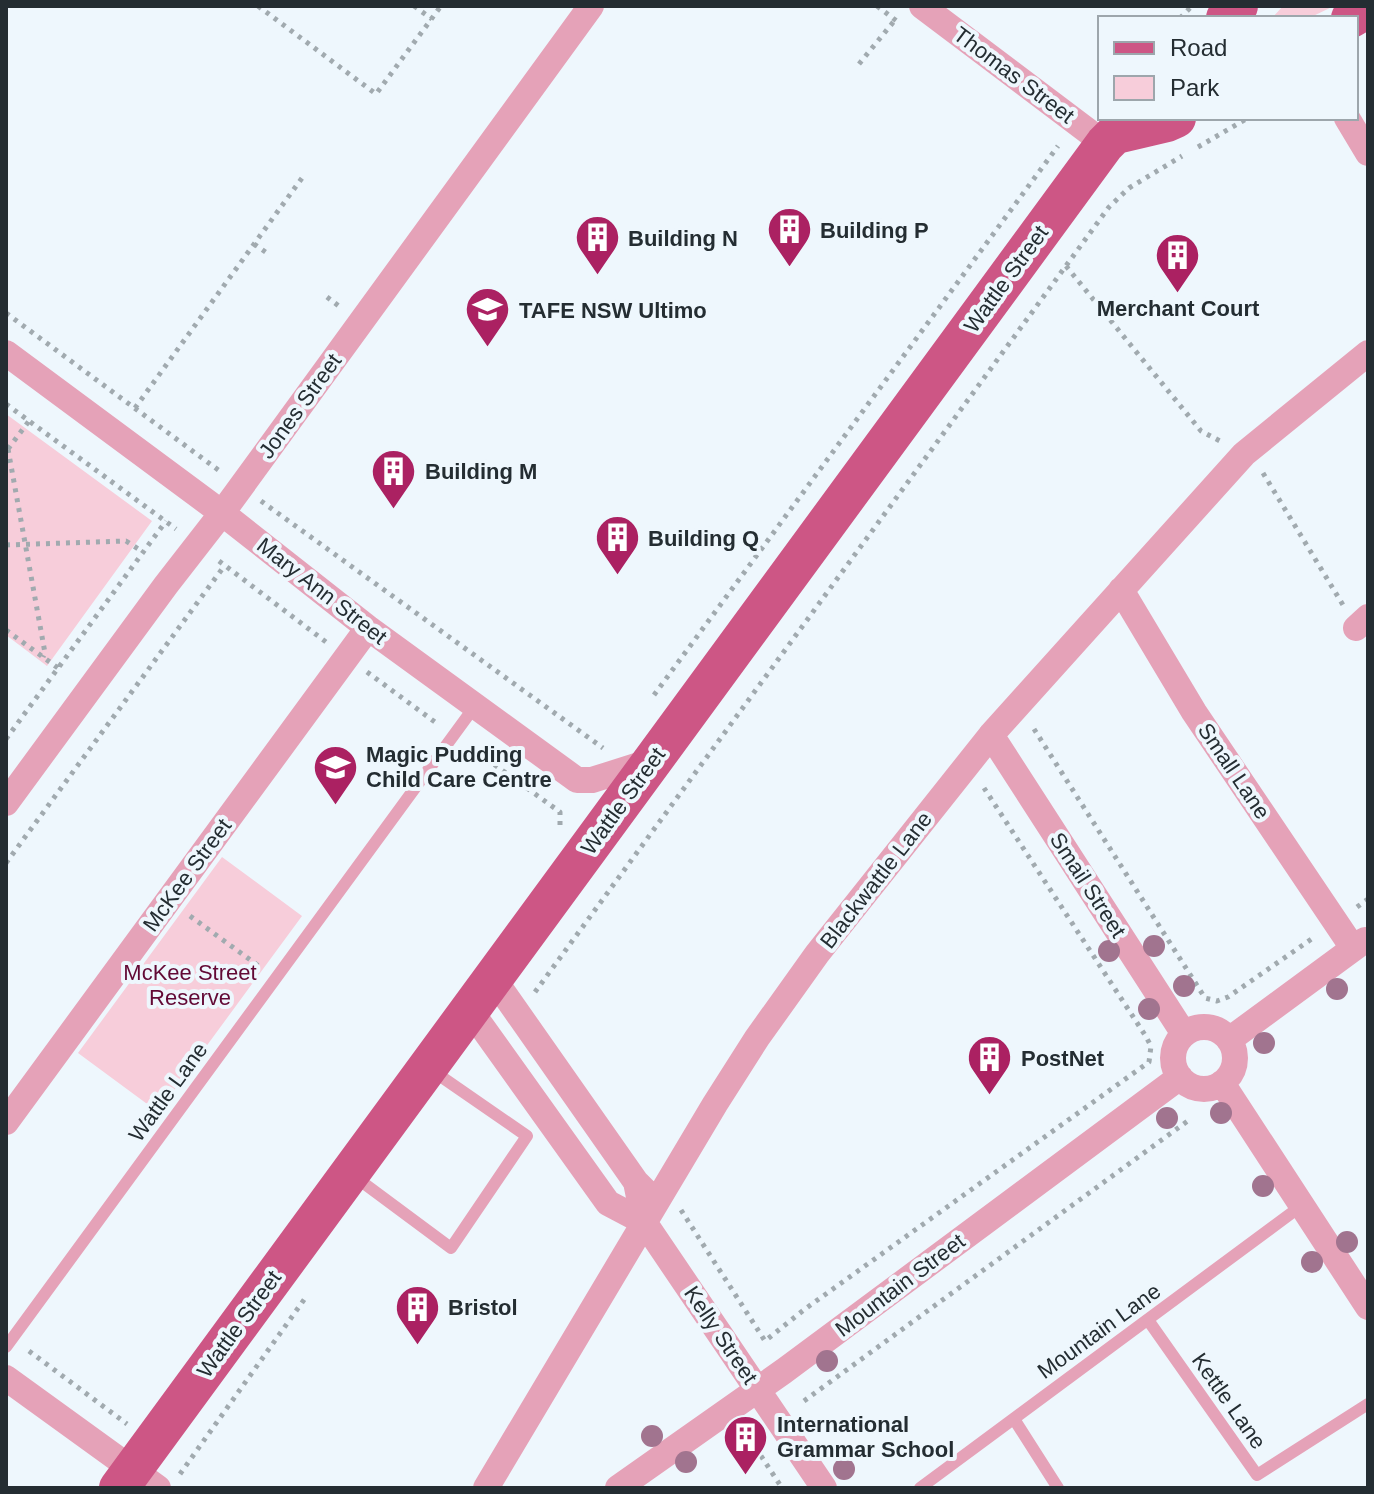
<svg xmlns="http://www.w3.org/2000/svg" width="1374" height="1494" font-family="Arial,sans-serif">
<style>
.green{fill:#f7cdda}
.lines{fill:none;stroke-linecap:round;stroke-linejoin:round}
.path{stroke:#a1aaaf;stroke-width:5;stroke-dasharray:4 6;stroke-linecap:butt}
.lane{stroke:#e5a2b8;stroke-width:12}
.street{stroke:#e5a2b8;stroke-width:26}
.primary{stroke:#cd5685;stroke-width:40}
.tree{fill:#a1748f}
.labels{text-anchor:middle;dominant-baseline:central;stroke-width:8;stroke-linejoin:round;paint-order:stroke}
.street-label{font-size:22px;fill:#242d32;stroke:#eef7fd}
.poi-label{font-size:22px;font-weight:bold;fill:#242d32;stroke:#eef7fd;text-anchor:start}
.park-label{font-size:22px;fill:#620935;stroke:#eef7fd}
</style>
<rect width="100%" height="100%" fill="#eef7fd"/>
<!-- green -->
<path class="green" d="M 1283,6 L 1334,6 L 1309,18 L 1272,18 Z
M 6,414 L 152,521 L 47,666 L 6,635 Z
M 222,857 L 302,916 L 158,1112 L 78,1053 Z"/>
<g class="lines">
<!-- path -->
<path class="path" d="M 258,6 L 376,94 L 441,6
M 414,6 L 432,19
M 877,6 L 898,22
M 1180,18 L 1192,6
M 859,64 L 895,20
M 1198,147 L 1248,118
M 254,244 L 267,253
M 1066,266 L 1201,431 L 1220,441
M 327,297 L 340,307
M 6,313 L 221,472
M 6,404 L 176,529
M 135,408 L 302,178
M 8,449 L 45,653 L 43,657
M 8,449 L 29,421
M 1263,473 L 1343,605
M 261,501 L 603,748
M 6,545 L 126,541 L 143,552
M 219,561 L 326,642
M 6,630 L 58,668
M 367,672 L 439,725
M 654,695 L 1058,146
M 1034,729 L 1205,998 L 1217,1001 L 1228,997 L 1313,938
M 6,739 L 166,521
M 470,747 L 560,812 L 560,827
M 6,863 L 225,565
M 1357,907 L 1368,899
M 190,916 L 260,967
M 535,992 L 1109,207 L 1129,188 L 1182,156
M 681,1210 L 765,1341 L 805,1309 L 1149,1062 L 1151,1046 L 1145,1035 L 984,788
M 29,1351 L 127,1424
M 804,1401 L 1189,1120
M 750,1439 L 782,1488
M 180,1474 L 306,1297"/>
<!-- lane -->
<path class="lane" d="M 354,1176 L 451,1248 L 527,1136 L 433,1071
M 1148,1320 L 1257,1475 L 1368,1404
M 6,1347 L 475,706
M 1014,1419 L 1058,1488
M 920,1488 L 1301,1206"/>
<!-- street -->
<path class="street" d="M 922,6 L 1105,144
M 1347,118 L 1368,153
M 6,353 L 222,513 L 368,628 L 577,780 L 592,780 L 652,761
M 1121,590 L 1194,712 L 1353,948
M 1356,628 L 1368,617
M 991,735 L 1184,1034
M 6,803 L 166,585 L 222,513 L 591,6
M 493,978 L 636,1182 L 647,1193
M 470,1010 L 608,1203 L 644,1222
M1173 1058a31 31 0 1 1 62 0a31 31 0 1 1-62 0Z
M 1229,1040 L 1365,940
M 1222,1083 L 1368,1307
M 6,1122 L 368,628
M 636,1182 L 644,1222 L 824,1488
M 6,1378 L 158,1488
M 486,1488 L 715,1104 L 757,1038 L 817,954 L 991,735 L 1244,454 L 1368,353
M 618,1488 L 784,1371 L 1180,1077"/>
<!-- primary -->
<path class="primary" d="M 1226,18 L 1238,6
M 1351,18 L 1368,8
M 1116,134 L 1167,122 L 1176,118
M 119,1488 L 1105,144 L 1131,118"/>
</g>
<!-- trees -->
<g class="tree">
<circle cx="1154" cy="946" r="11"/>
<circle cx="1109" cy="951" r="11"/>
<circle cx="1184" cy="986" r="11"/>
<circle cx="1337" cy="989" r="11"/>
<circle cx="1149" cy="1009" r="11"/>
<circle cx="1264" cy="1043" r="11"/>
<circle cx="1221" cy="1113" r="11"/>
<circle cx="1167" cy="1118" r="11"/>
<circle cx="1263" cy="1186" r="11"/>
<circle cx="1347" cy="1242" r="11"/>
<circle cx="1312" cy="1262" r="11"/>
<circle cx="827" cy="1361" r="11"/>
<circle cx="652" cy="1436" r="11"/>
<circle cx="686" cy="1462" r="11"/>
<circle cx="844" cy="1469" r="11"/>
</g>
<!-- icons -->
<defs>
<symbol id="building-pin" viewBox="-11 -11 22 30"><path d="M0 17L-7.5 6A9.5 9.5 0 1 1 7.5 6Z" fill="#ab2162" stroke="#eef7fd"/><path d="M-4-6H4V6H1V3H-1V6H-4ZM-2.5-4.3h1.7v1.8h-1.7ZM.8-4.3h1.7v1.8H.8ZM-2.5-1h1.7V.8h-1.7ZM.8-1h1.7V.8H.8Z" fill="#fff"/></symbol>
<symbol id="university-pin" viewBox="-11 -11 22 30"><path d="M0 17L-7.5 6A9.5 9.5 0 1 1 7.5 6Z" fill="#ab2162" stroke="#eef7fd"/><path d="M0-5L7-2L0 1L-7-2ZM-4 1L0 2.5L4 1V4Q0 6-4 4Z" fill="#fff"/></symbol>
<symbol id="school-pin" viewBox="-11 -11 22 30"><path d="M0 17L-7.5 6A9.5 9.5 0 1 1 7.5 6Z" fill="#ab2162" stroke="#eef7fd"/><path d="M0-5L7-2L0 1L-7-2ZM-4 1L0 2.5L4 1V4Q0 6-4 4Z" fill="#fff"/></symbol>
</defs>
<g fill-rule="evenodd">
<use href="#building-pin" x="764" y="204" width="51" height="69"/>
<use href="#building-pin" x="572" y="212" width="51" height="69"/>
<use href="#building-pin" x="1152" y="230" width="51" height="69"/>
<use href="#university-pin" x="462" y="284" width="51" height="69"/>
<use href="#building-pin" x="368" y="446" width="51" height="69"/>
<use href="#building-pin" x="592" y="512" width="51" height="69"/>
<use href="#school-pin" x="310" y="742" width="51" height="69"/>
<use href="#building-pin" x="964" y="1032" width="51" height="69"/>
<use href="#building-pin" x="392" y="1282" width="51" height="69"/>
<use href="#building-pin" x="720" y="1412" width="51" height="69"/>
</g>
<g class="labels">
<!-- street labels -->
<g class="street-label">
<text transform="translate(1014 75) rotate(37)">Thomas Street</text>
<text transform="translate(1006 279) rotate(-54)">Wattle Street</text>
<text transform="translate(300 406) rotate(-54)">Jones Street</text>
<text transform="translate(322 591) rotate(38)">Mary Ann Street</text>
<text transform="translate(1234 771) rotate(56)">Small Lane</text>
<text transform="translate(623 801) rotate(-54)">Wattle Street</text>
<text transform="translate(187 875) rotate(-54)">McKee Street</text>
<text transform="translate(876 880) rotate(-52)">Blackwattle Lane</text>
<text transform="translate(1088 885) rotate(57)">Smail Street</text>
<text transform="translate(168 1092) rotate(-54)">Wattle Lane</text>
<text transform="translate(900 1285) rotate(-37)">Mountain Street</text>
<text transform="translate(239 1324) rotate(-54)">Wattle Street</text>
<text transform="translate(1099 1331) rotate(-36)">Mountain Lane</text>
<text transform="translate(721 1335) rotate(56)">Kelly Street</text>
<text transform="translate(1229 1401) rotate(55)">Kettle Lane</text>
</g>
<!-- poi labels -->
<g class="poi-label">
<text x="820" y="230">Building P</text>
<text x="628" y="238">Building N</text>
<text x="1178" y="308" text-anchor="middle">Merchant Court</text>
<text x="519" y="310">TAFE NSW Ultimo</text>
<text x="425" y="471">Building M</text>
<text x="648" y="538">Building Q</text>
<text x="366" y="754">Magic Pudding<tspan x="366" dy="25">Child Care Centre</tspan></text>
<text x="1021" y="1058">PostNet</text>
<text x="448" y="1307">Bristol</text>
<text x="777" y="1424">International<tspan x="777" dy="25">Grammar School</tspan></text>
</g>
<!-- park labels -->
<g class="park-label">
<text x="190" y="972">McKee Street<tspan x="190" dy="25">Reserve</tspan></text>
</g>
</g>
<!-- border -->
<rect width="1374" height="1494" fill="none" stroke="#242d32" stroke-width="16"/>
<!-- legend -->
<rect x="1098" y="16" width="260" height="104" fill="#eef7fd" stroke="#9da6ac" stroke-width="2"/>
<rect x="1114" y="42" width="40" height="12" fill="#cd5685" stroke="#9da6ac" stroke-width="2"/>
<text x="1170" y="56" font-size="24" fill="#242d32">Road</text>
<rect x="1114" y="76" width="40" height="24" fill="#f7cdda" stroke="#9da6ac" stroke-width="2"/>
<text x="1170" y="96" font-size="24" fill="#242d32">Park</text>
</svg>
